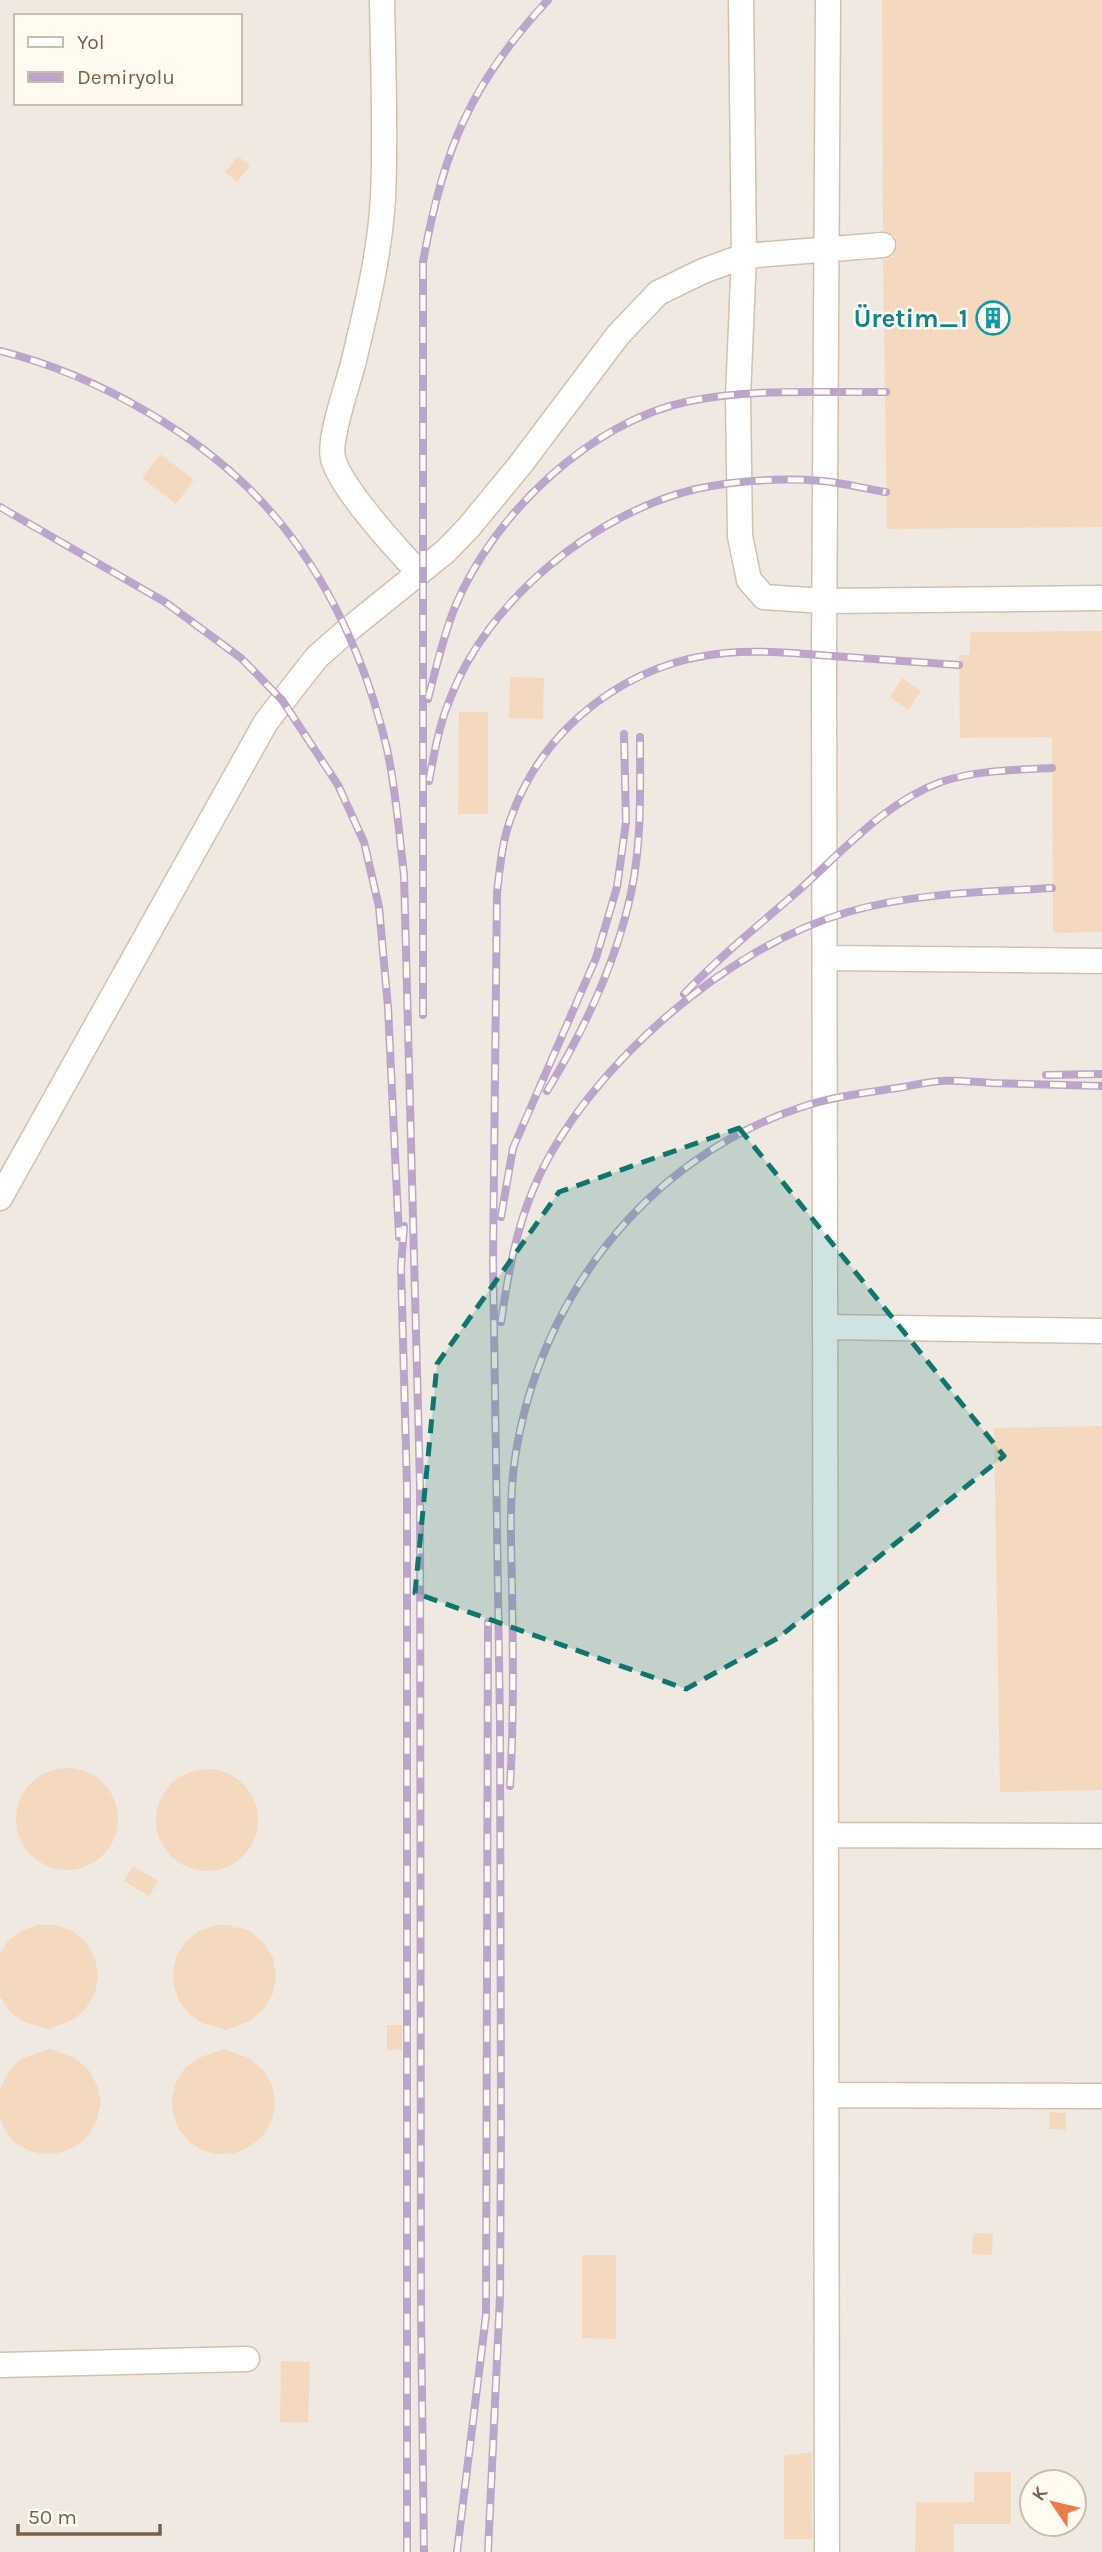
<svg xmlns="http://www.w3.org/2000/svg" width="1102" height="2552" font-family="Karla,sans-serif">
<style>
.industrial{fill:#efe9e2;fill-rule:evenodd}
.building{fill:#f5d9bf}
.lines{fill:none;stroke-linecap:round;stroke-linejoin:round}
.minor-casing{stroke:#d2c0ad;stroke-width:27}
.minor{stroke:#fff;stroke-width:24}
.rail-casing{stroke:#bca5ca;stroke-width:8}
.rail{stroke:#fffbf1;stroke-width:5;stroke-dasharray:16;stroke-linecap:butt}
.marked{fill:#0f766e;fill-opacity:0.2;stroke:#0f766e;stroke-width:5;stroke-dasharray:14 9;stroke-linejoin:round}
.labels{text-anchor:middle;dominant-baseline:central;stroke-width:5;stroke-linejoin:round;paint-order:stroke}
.culture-label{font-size:26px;font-weight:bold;fill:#0d838f;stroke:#fffbf1;text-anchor:end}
</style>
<rect width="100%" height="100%" fill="#fef7e9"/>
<!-- industrial -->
<path class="industrial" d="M 0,0 L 1102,0 L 1102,2552 L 0,2552 ZM 16,16 L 240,16 L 240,103 L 16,103 ZM 1032,2482 L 1074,2482 L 1074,2524 L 1032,2524 Z"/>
<!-- building -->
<path class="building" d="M 882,0 L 1102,0 L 1102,527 L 887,529 L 883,260 L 892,257 L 898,245 L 895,236 L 883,230 Z
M 238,156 L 250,166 L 237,182 L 225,172 Z
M 160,454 L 194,480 L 176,504 L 142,478 Z
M 1102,631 L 1102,932 L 1053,933 L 1052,737 L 960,738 L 959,655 L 969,655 L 971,632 Z
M 510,677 L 544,678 L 543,719 L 509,718 Z
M 902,678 L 921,691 L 908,710 L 890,697 Z
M 459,712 L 488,712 L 488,814 L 458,814 Z
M 1102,1426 L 1102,1790 L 1000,1792 L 994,1428 Z
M16 1819a51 51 0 1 1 102 0a51 51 0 1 1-102 0Z
M156 1820a51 51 0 1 1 102 0a51 51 0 1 1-102 0Z
M 133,1866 L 158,1881 L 149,1896 L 124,1881 Z
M 38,1925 L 56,1925 L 73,1931 L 86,1942 L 95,1958 L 98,1975 L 95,1993 L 86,2008 L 73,2020 L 48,2029 L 24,2022 L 11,2013 L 0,1997 L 0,1953 L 8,1941 L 21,1931 Z
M 216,1925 L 230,1925 L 236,1929 L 238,1927 L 250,1931 L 264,1943 L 273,1958 L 276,1976 L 273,1993 L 264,2009 L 250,2021 L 226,2030 L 202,2023 L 189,2014 L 179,2001 L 174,1986 L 173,1970 L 177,1955 L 186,1941 L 199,1931 Z
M 387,2025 L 402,2025 L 402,2050 L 387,2050 Z
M 50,2049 L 75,2058 L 88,2069 L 97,2085 L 101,2102 L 97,2120 L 88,2136 L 75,2147 L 58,2153 L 42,2154 L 27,2150 L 13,2141 L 4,2128 L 0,2118 L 0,2088 L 11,2068 L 23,2058 Z
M 223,2049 L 249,2058 L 263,2070 L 272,2085 L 275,2103 L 272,2120 L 263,2136 L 249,2147 L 233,2154 L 217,2154 L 201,2150 L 188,2141 L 178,2128 L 173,2113 L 172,2097 L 176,2082 L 185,2068 L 198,2058 Z
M 1050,2112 L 1066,2113 L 1066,2130 L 1049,2129 Z
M 973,2233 L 993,2234 L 992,2255 L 972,2254 Z
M 582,2255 L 616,2255 L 616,2339 L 582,2338 Z
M 281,2361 L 310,2362 L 308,2423 L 280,2422 Z
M 812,2452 L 812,2539 L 784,2539 L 784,2456 Z
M 974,2472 L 1011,2472 L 1011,2524 L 954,2524 L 954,2552 L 915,2552 L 916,2502 L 974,2502 Z"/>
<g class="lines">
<defs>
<path id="minor" d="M 382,0 C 383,65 386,132 383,197 C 380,252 367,306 354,360 C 349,382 328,438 333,458 C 340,488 397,549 419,573
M 741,0 L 744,256 L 738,396 L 740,536 L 749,580 L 764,597 L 824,601 L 1102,598
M 825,958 L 1102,961
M 0,1198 L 266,722 L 317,657 L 343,634 L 446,551 L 469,527 L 520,465 L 618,335 L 658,293 L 703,271 L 744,256 L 883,245
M 825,1327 L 1102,1331
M 826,1835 L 1102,1836
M 827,2095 L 1102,2096
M 0,2365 L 247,2359
M 827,2552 L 824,655 L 828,0"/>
</defs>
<!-- minor casing -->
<use href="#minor" class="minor-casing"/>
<!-- minor -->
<use href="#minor" class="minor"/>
<defs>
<path id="rail" d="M 0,351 C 97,375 205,436 271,512 C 329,578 367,664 387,749 C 396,790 399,833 404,875 L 420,1485 L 421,2316 L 424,2552
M 0,507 L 165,602 L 241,658 L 282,700 L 338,785 L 364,842 L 379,907 L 388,1007 L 399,1237
M 428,699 C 436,668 443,637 455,607 C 493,515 590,421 690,401 C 753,388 822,393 886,392
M 429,781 C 434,754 439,725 450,699 C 487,601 594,513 696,489 C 737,480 782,478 823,481 C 844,483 866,489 886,492
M 684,994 C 719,957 759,925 798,891 C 843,851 884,803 941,782 C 976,770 1015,770 1052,768
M 423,1015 L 423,262 C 443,150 470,84 548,0
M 1046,1075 L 1102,1074
M 547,1091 C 584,1030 616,964 631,893 C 642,842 640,789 640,737
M 501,1217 L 513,1148 L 596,958 L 617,887 L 626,822 L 624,734
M 404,1226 L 401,1268 L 407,1486 L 407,2552
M 501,1322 C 508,1275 516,1227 536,1183 C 587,1068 726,947 848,912 C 914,893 984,892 1052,888
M 510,1786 C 514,1719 513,1652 512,1585 C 511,1543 509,1500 515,1458 C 539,1299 645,1160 799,1108 C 830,1097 864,1093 897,1088 C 911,1086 926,1082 941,1081 C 957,1080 974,1082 991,1083 C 1028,1084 1065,1085 1102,1086
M 457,2552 L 486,2315 L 488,1622
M 488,2552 L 500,2296 L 501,2128 L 500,1724 L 493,1262 L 497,893 C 500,867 502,840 512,815 C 545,725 629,662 725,653 C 761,650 796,653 832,656 C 874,659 917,662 959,665"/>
</defs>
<!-- rail casing -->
<use href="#rail" class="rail-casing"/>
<!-- rail -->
<use href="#rail" class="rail"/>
</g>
<!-- marked area -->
<path class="marked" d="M 739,1128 L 1004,1456 L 778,1638 L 686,1689 L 415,1593 L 437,1364 L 559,1192 Z"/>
<!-- icons -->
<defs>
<symbol id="building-ring" viewBox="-11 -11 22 22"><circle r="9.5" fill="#fffbf1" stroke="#0f9aa8" stroke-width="1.5"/><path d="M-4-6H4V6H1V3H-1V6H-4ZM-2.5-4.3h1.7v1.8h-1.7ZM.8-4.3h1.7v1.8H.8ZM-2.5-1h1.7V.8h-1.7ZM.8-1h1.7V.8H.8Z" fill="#0f9aa8"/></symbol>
</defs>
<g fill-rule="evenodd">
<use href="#building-ring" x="974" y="299" width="38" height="38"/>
</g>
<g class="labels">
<!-- culture labels -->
<g class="culture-label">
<text x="968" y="318">Üretim_1</text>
</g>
</g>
<!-- legend -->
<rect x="14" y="14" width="228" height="91" fill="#fffbf1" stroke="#cabdae" stroke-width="2"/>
<rect x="28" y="37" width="35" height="10" fill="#ffffff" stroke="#cabdae" stroke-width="2"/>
<text x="77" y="49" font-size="21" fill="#7b604a">Yol</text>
<rect x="28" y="72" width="35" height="10" fill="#bca5ca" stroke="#cabdae" stroke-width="2"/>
<text x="77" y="84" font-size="21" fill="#7b604a">Demiryolu</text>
<!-- north arrow -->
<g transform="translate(1053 2503) rotate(305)"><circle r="33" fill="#fffbf1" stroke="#cabdae" stroke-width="2"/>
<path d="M0-5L12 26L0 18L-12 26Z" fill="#ed7c49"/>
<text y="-10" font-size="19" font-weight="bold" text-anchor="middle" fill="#7b604a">K</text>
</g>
<!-- scale -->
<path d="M18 2524v10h142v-10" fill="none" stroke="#7b604a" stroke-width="3.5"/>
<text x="28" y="2524" font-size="21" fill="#7b604a" stroke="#fffbf1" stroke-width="5" paint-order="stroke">50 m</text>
</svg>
